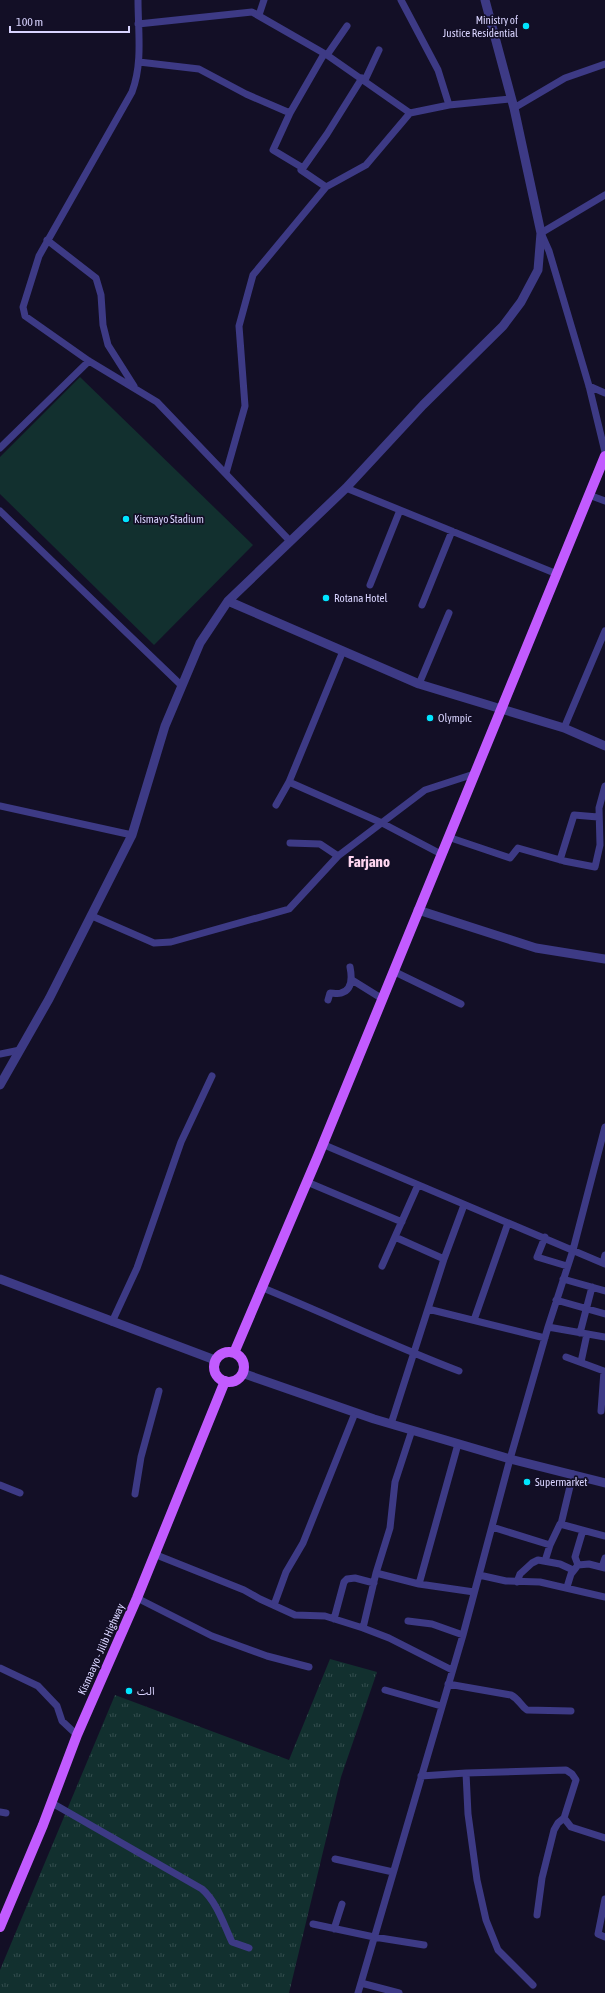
<svg xmlns="http://www.w3.org/2000/svg" width="605" height="1993" font-family="'Asap Condensed','Noto Sans Arabic',sans-serif">
<style>
.grass{fill:url(#grass-tufts)}
.garden{fill:#12302f}
.lines{fill:none;stroke-linecap:round;stroke-linejoin:round}
.minor{stroke:#3d3a85;stroke-width:7}
.tertiary{stroke:#3d3a85;stroke-width:9}
.primary{stroke:#c25bff;stroke-width:10}
.poi-dot{fill:#00e5ff;stroke:#130f26;stroke-width:1.5}
.labels{text-anchor:middle;dominant-baseline:central;stroke-width:3.5;stroke-linejoin:round;paint-order:stroke}
.poi-label{font-size:11px;fill:#d9d4ff;stroke:#130f26;text-anchor:start}
.street-label{font-size:11px;fill:#d9d4ff;stroke:#130f26}
.district-label{font-size:15px;font-weight:bold;fill:#ffd6f0;stroke:#130f26}
</style>
<defs>
<pattern id="grass-tufts" width="24" height="20" patternUnits="userSpaceOnUse"><rect width="24" height="20" fill="#12302f"/><path d="M3 7l-1-3M5 7V3M7 7l1-3M15 17l-1-3M17 17v-4M19 17l1-3" fill="none" stroke="#344d4e"/></pattern>
</defs>
<rect width="100%" height="100%" fill="#130f26"/>
<!-- grass -->
<path class="grass" d="M 330,1659 L 377,1672 L 341,1777 L 289,1993 L 0,1993 L 0,1970 L 115,1695 L 289,1760 Z"/>
<!-- garden -->
<path class="garden" d="M 80,377 L 253,545 L 154,645 L 0,494 L 0,457 Z"/>
<g class="lines">
<!-- minor -->
<path class="minor" d="M 138,0 C 138,31 143,63 132,92 L 39,256 L 23,307 L 25,316 L 89,361 L 157,402 L 289,540
M 401,0 L 438,70 L 449,105
M 259,15 L 264,0
M 138,24 L 252,12 L 327,55 L 410,113
M 327,55 L 347,26
M 139,62 L 199,69 L 246,94 L 290,113 L 273,150 L 303,168 L 301,170 L 326,187
M 365,80 L 379,50
M 514,108 L 565,78 L 605,64
M 290,113 L 324,54
M 303,168 L 327,134 L 362,78
M 605,195 L 541,233 L 549,251 L 589,386 L 605,452
M 47,240 L 96,278 L 101,295 L 103,325 L 108,345 L 134,386
M 589,386 L 605,393
M 0,448 L 89,361
M 226,473 L 245,406 L 239,326 L 253,275 L 326,187 L 366,165 L 410,113 L 449,105 L 511,99
M 346,488 L 557,574
M 589,495 L 605,501
M 0,511 L 182,686
M 370,585 L 400,510
M 422,605 L 452,531
M 419,684 L 449,613
M 564,728 L 605,631
M 289,782 L 382,823 L 441,854
M 276,805 L 289,782 L 343,651
M 0,806 L 132,835
M 448,837 L 510,858 L 518,848 L 564,861 L 595,867 L 600,845 L 599,808 L 605,786
M 290,843 L 320,844 L 338,856
M 560,860 L 574,815 L 598,817
M 92,916 L 154,943 L 171,942 L 289,909 L 338,856 L 425,790 L 474,774
M 393,971 L 461,1004
M 352,980 L 381,998
M 328,1000 L 330,993 C 333,993 338,994 341,993 C 353,990 352,977 350,967
M 0,1054 L 20,1050
M 322,1144 L 605,1264
M 307,1182 L 402,1222
M 395,1237 L 444,1259
M 545,1237 L 537,1257 L 567,1266
M 603,1263 L 605,1255
M 382,1266 L 418,1185
M 563,1279 L 605,1291
M 263,1288 C 329,1315 393,1346 459,1371
M 556,1300 L 605,1314
M 428,1309 L 545,1338
M 474,1320 L 508,1223
M 112,1322 L 137,1268 L 181,1142 L 212,1076
M 548,1327 L 605,1337
M 580,1333 L 592,1287
M 566,1357 L 604,1371 L 601,1411
M 581,1362 L 587,1334
M 391,1424 L 444,1259 L 464,1205
M 0,1485 L 20,1493
M 135,1494 L 141,1457 L 159,1391
M 561,1524 L 573,1474
M 492,1527 L 550,1545
M 154,1554 L 244,1590 L 260,1599 L 295,1615 L 325,1616 L 363,1628 L 389,1638 L 452,1670
M 545,1561 L 550,1545 L 560,1524 L 605,1536
M 578,1565 L 575,1557 L 583,1530
M 602,1567 L 605,1558
M 376,1573 L 419,1584 L 474,1592
M 479,1575 L 506,1581 L 540,1582 L 605,1597
M 517,1582 L 520,1574 L 532,1563 L 538,1560 L 560,1564 L 573,1570
M 419,1584 C 432,1537 445,1491 458,1444
M 567,1587 L 571,1574 L 578,1565 L 589,1564 L 605,1568
M 137,1598 L 212,1636 L 267,1656 L 309,1667
M 274,1605 L 286,1572 L 303,1543 L 355,1413
M 334,1619 L 344,1582 L 347,1579 L 355,1578 L 374,1583
M 408,1621 L 432,1624 L 463,1635
M 363,1628 L 376,1573 L 390,1528 L 395,1482 L 412,1430
M 0,1668 L 38,1686 L 57,1706 L 62,1721 L 77,1735
M 448,1684 L 511,1695 C 519,1699 520,1705 527,1710 L 571,1711
M 385,1690 L 441,1706
M 466,1773 L 566,1770 L 572,1774 L 576,1780 L 564,1818 L 571,1827 L 605,1838
M 421,1776 L 466,1773 L 468,1814 L 477,1880 L 486,1920 L 498,1950 L 533,1985
M 52,1803 L 202,1889 C 217,1902 224,1925 232,1942 L 249,1948
M 0,1812 L 6,1813
M 335,1859 L 393,1872
M 605,1899 L 598,1934 L 605,1937
M 537,1915 L 542,1878 L 554,1830 L 558,1823 L 564,1818
M 313,1924 L 374,1937 L 424,1945
M 334,1929 L 342,1904
M 361,1983 L 399,1993
M 358,1993 L 463,1635 L 510,1459 L 548,1327 L 573,1250 L 605,1127"/>
<!-- tertiary -->
<path class="tertiary" d="M 228,601 L 419,684 L 564,728 L 605,746
M 418,910 L 536,948 L 605,959
M 0,1085 L 49,999 L 132,835 L 165,726 L 200,643 L 228,601 L 346,488 L 423,405 L 503,326 L 521,302 L 538,270 L 541,233 L 514,108 L 485,0
M 0,1279 L 215,1360
M 242,1373 L 374,1419 L 510,1459 L 605,1483"/>
<!-- primary -->
<path class="primary" d="M214 1367a15 15 0 1 1 30 0a15 15 0 1 1-30 0Z
M 234,1353 L 318,1156 L 605,456
M 0,1927 L 43,1825 L 77,1735 L 137,1598 L 225,1381"/>
</g>
<!-- markers -->
<g class="poi-dot">
<circle cx="526" cy="26" r="4"/>
<circle cx="126" cy="519" r="4"/>
<circle cx="326" cy="598" r="4"/>
<circle cx="430" cy="718" r="4"/>
<circle cx="527" cy="1482" r="4"/>
<circle cx="129" cy="1691" r="4"/>
</g>
<g class="labels">
<!-- poi labels -->
<g class="poi-label">
<text x="518" y="20" text-anchor="end">Ministry of<tspan x="518" dy="13">Justice Residential</tspan></text>
<text x="134" y="519">Kismayo Stadium</text>
<text x="334" y="598">Rotana Hotel</text>
<text x="438" y="718">Olympic</text>
<text x="535" y="1482">Supermarket</text>
<text x="137" y="1691">الث</text>
</g>
<!-- street labels -->
<g class="street-label">
<text transform="translate(101 1649) rotate(-66)">Kismaayo - Jilib Highway</text>
</g>
<!-- district labels -->
<g class="district-label">
<text x="369" y="861">Farjano</text>
</g>
</g>
<!-- scale -->
<path d="M10 26v6h119v-6" fill="none" stroke="#d9d4ff" stroke-width="2"/>
<text x="16" y="26" font-size="12" fill="#d9d4ff" stroke="#130f26" stroke-width="3" paint-order="stroke">100 m</text>
</svg>
